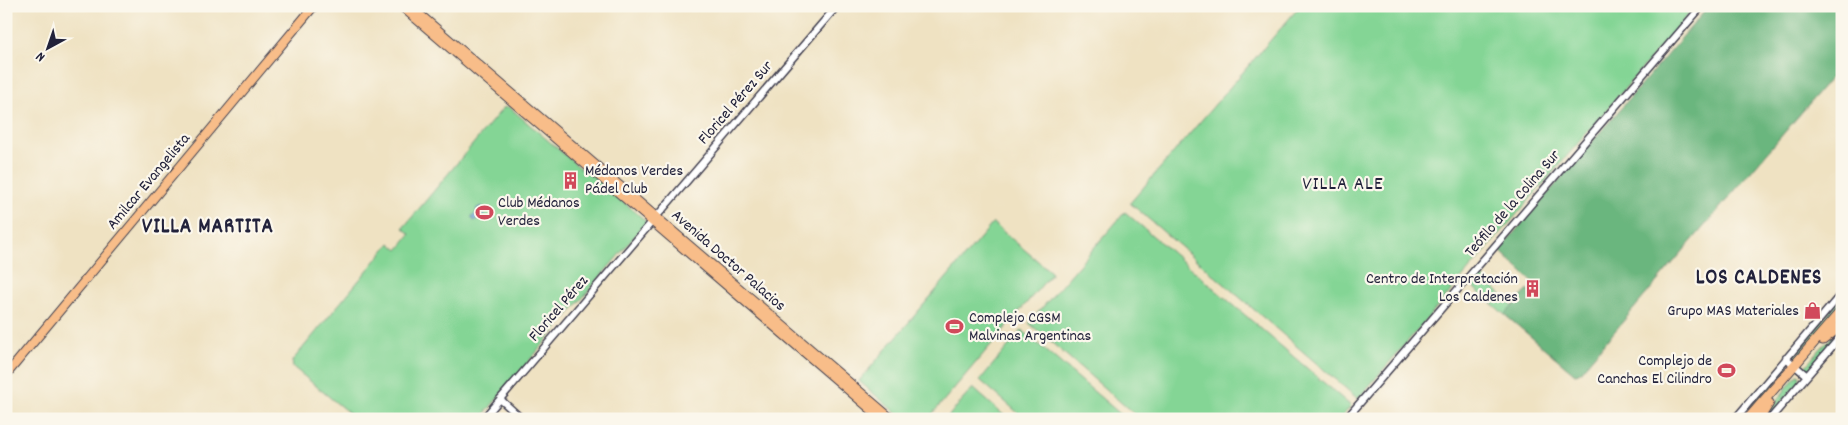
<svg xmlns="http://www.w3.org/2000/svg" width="1848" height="425" font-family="Dekko,sans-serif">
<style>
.green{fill:#84d595;stroke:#537c68}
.forest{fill:#6bb67e;stroke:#466c5c}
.water{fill:#63a1d5;stroke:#426288}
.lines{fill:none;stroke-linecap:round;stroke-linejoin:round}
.minor-casing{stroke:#413f4f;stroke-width:9}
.major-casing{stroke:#413f4f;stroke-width:10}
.highway-casing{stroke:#413f4f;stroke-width:11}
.minor{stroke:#fff;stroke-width:6}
.major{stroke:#f8bd89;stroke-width:8}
.highway{stroke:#f8bd89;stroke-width:9}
.labels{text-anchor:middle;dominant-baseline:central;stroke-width:4.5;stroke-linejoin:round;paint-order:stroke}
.street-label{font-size:16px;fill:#22223b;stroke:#fbf7ec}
.poi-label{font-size:16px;fill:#22223b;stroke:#fbf7ec;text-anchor:start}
.quarter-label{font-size:19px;letter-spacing:1px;fill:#22223b;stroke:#fbf7ec}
.district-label{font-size:21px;font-weight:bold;letter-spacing:1px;fill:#22223b;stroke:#fbf7ec}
</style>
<rect width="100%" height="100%" fill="#fbf7ec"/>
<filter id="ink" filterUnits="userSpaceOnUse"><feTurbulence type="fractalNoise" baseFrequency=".02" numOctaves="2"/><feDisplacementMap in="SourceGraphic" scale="10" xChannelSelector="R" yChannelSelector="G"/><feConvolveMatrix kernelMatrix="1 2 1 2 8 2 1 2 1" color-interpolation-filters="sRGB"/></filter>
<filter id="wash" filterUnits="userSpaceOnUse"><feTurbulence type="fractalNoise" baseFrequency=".0096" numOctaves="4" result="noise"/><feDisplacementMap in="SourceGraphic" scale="20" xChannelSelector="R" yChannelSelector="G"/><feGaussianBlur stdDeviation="1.12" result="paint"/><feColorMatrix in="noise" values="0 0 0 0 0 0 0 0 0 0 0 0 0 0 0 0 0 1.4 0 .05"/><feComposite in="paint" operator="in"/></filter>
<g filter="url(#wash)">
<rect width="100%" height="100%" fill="#efe2c2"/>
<!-- green -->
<path class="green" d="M 1300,6 L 1696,6 L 1358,399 L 1130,203 Z
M 509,107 L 585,172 L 586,170 L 646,221 L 646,223 L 480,419 L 356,419 L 293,367 L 292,361 L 390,243 L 398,250 L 403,244 L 403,243 L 410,234 L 403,228 L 503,108 Z
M 1125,212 L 1351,406 L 1340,419 L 1140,419 L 1029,323 Z
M 993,223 L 1052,273 L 928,419 L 903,419 L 859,381 Z
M 1479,274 L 1513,306 L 1505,315 L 1475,289 L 1471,283 Z
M 1842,297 L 1842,301 L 1818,333 L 1794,360 L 1793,356 Z
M 1842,328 L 1842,332 L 1810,368 L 1807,370 L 1804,368 L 1822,347 Z
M 1022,330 L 1125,418 L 1124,419 L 1025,419 L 980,380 Z
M 1787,365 L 1789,366 L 1771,389 L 1740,419 L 1738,419 L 1783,366 Z
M 1797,375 L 1800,376 L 1799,382 L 1767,419 L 1762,419 Z
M 973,388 L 1008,419 L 946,419 Z"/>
<!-- forest -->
<path class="forest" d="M 1709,6 L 1842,6 L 1842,65 L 1579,373 L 1575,374 L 1505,315 L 1528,289 L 1537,297 L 1542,291 L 1499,250 Z"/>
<!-- water -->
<path class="water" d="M 482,206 L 486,211 L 483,216 L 474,221 L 472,218 L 472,216 L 476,214 L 477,208 Z"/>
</g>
<g filter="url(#ink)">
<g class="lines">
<defs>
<path id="minor" d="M 1786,358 L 1807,376
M 500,399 L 522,419
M 483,419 L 837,6
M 1346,419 L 1702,6
M 1735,419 L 1842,293
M 1770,419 L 1842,335"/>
<path id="major" d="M 401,6 L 882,419
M 410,6 L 892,419
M 6,375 L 314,6"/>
<path id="highway" d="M 1823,340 L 1842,325
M 1748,419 L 1842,310
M 1759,419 L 1769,403"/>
</defs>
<!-- minor casing -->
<use href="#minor" class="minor-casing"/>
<!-- major casing -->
<use href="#major" class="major-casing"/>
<!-- highway casing -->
<use href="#highway" class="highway-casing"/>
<!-- minor -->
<use href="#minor" class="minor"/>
<!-- major -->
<use href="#major" class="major"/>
<!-- highway -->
<use href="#highway" class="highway"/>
</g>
</g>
<!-- icons -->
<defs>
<symbol id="building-bare" viewBox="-9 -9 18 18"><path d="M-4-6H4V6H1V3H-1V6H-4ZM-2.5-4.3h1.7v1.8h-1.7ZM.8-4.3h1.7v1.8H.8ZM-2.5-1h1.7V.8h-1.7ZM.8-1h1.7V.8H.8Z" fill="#d1495b" stroke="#fbf7ec" stroke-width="2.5" paint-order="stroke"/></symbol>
<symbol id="stadium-bare" viewBox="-9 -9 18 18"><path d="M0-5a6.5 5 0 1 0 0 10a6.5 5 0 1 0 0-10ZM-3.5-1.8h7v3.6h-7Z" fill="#d1495b" stroke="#fbf7ec" stroke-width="2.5" paint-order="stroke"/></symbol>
<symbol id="shop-bare" viewBox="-9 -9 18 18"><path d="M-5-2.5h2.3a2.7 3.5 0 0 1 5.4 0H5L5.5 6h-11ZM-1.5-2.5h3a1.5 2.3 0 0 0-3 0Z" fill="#d1495b" stroke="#fbf7ec" stroke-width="2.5" paint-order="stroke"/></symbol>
</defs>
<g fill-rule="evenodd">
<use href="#building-bare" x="558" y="168" width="25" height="25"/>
<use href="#stadium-bare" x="472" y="200" width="25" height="25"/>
<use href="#building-bare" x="1520" y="276" width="25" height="25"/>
<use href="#shop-bare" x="1800" y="298" width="25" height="25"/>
<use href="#stadium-bare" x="942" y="314" width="25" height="25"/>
<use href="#stadium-bare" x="1714" y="358" width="25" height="25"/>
</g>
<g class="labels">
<!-- street labels -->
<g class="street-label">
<text transform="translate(736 103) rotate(-49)">Floricel Pérez Sur</text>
<text transform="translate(149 182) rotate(-50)">Amilcar Evangelista</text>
<text transform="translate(1513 204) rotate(-49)">Teófilo de la Colina Sur</text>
<text transform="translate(728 261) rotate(41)">Avenida Doctor Palacios</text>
<text transform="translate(559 309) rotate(-49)">Floricel Pérez</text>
</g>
<!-- poi labels -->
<g class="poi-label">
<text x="585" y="171">Médanos Verdes<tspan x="585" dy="18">Pádel Club</tspan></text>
<text x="498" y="203">Club Médanos<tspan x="498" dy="18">Verdes</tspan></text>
<text x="1518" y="279" text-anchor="end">Centro de Interpretación<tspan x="1518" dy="18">Los Caldenes</tspan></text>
<text x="1799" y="311" text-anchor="end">Grupo MAS Materiales</text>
<text x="969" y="318">Complejo CGSM<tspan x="969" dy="18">Malvinas Argentinas</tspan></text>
<text x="1712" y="361" text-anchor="end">Complejo de<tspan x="1712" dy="18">Canchas El Cilindro</tspan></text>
</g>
<!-- quarter labels -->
<g class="quarter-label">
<text x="1343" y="185">VILLA ALE</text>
</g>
<!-- district labels -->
<g class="district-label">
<text x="208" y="228">VILLA MARTITA</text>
<text x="1759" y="279">LOS CALDENES</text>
</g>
</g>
<!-- margin -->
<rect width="1848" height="425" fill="none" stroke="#fbf7ec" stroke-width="25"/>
<!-- north arrow -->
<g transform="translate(48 48) rotate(220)" stroke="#fbf7ec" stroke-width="4" paint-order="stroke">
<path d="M0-4L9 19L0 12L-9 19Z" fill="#22223b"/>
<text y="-8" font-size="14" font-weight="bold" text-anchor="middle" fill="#22223b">N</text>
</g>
</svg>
